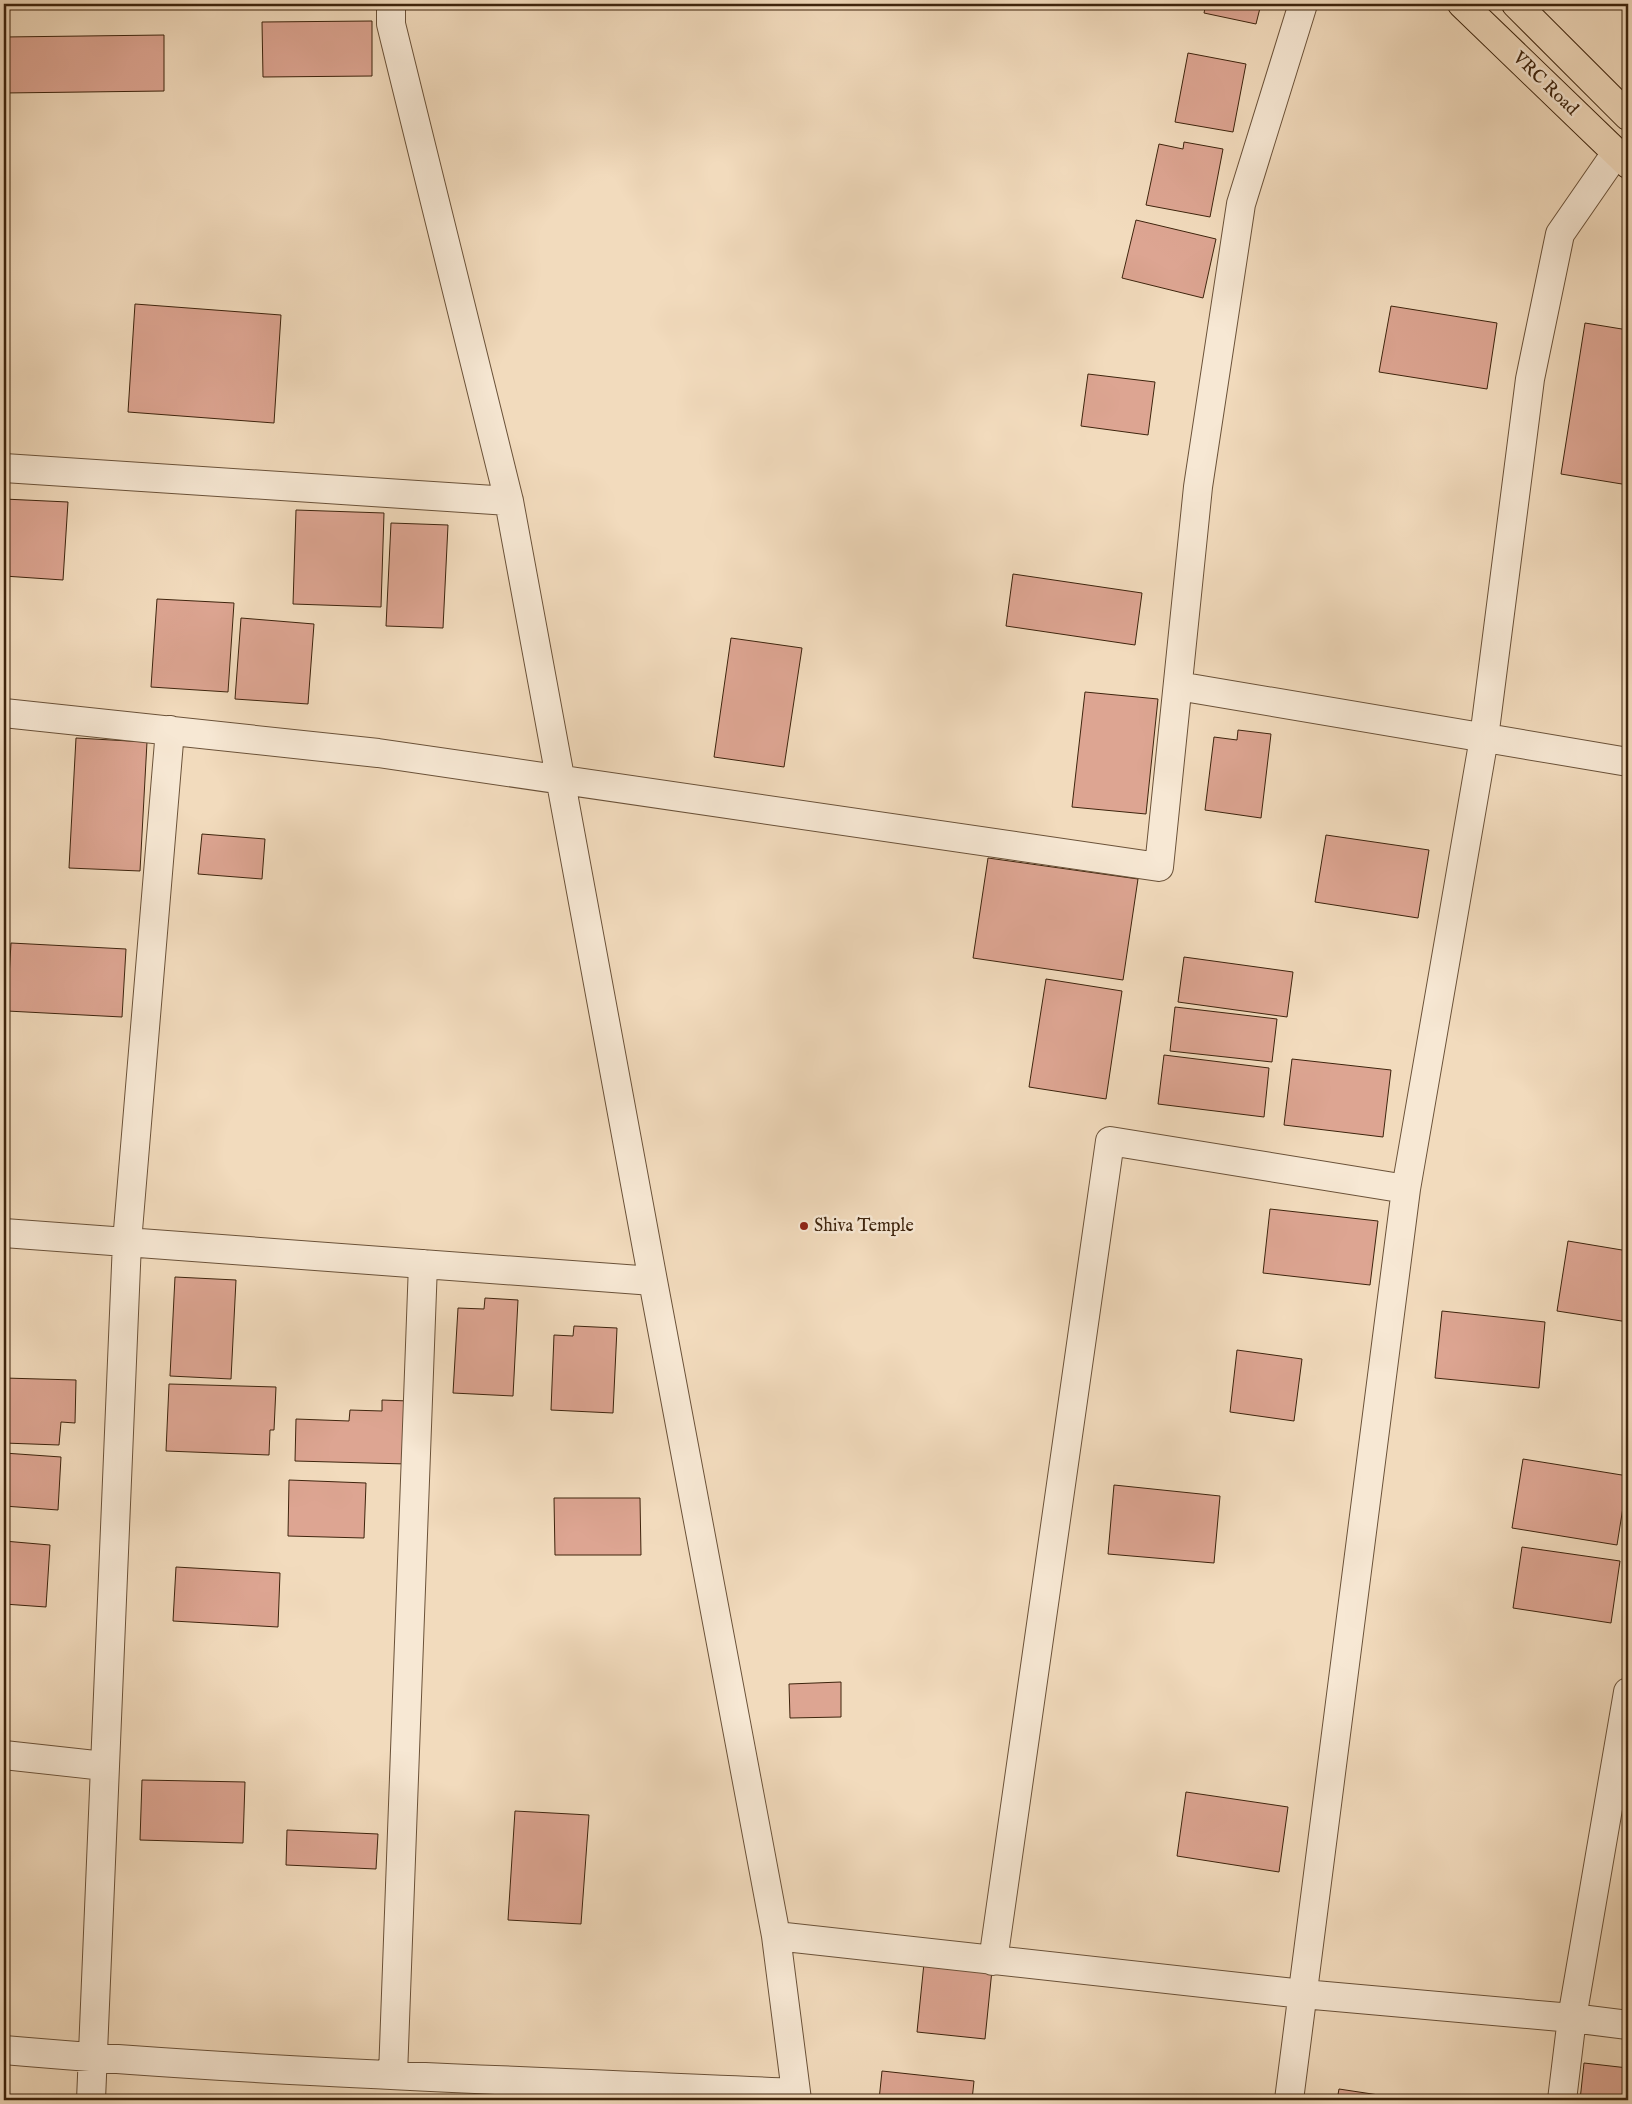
<svg xmlns="http://www.w3.org/2000/svg" width="1632" height="2104" font-family="'IM FELL English',serif">
<style>
.building{fill:#dda592;stroke:#3e240d}
.lines{fill:none;stroke-linecap:round;stroke-linejoin:round}
.minor-casing{stroke:#6b5239;stroke-width:30}
.major-casing{stroke:#3e240d;stroke-width:30}
.minor{stroke:#f7e8d4;stroke-width:28}
.major{stroke:#f2dbbd;stroke-width:28}
.poi-dot{fill:#8f2418;stroke:#f7e8d4;stroke-width:2}
.labels{text-anchor:middle;dominant-baseline:central;stroke-width:5;stroke-linejoin:round;paint-order:stroke}
.street-label{font-size:18px;fill:#3e240d;stroke:#f7e8d4}
.poi-label{font-size:18px;fill:#3e240d;stroke:#f7e8d4;text-anchor:start}
</style>
<rect width="100%" height="100%" fill="#f2dbbd"/>
<filter id="stains"><feTurbulence type="fractalNoise" baseFrequency=".004" numOctaves="4"/><feColorMatrix values="0 0 0 0 .2 0 0 0 0 .09 0 0 0 0 .02 0 0 0 .5 -.17"/></filter>
<radialGradient id="worn" r=".72"><stop offset=".6" stop-color="#630" stop-opacity="0"/><stop offset="1" stop-color="#630" stop-opacity=".3"/></radialGradient>
<!-- building -->
<path class="building" d="M 1206,4 L 1261,4 L 1256,24 L 1204,13 Z
M 372,21 L 372,76 L 263,77 L 262,22 Z
M 164,35 L 164,91 L 4,93 L 4,37 Z
M 1188,53 L 1246,64 L 1233,132 L 1175,122 Z
M 4,130 L 6,273 L 4,274 Z
M 1184,142 L 1223,149 L 1210,217 L 1146,205 L 1159,144 L 1183,149 Z
M 1136,220 L 1216,239 L 1203,298 L 1122,278 Z
M 135,304 L 281,315 L 274,423 L 128,412 Z
M 1391,306 L 1497,323 L 1487,389 L 1379,372 Z
M 1585,323 L 1628,330 L 1628,485 L 1561,474 Z
M 1088,374 L 1155,382 L 1148,435 L 1081,426 Z
M 4,499 L 68,502 L 63,580 L 4,576 Z
M 296,510 L 384,513 L 381,607 L 293,604 Z
M 391,523 L 448,525 L 443,628 L 386,626 Z
M 1013,574 L 1142,593 L 1135,645 L 1006,626 Z
M 157,599 L 234,603 L 228,692 L 151,687 Z
M 241,618 L 314,624 L 308,704 L 235,699 Z
M 731,638 L 802,648 L 784,767 L 714,757 Z
M 1085,692 L 1158,699 L 1146,814 L 1072,807 Z
M 1238,730 L 1271,734 L 1261,818 L 1205,810 L 1214,737 L 1237,740 Z
M 76,738 L 147,742 L 140,871 L 69,868 Z
M 202,834 L 265,839 L 262,879 L 198,874 Z
M 1326,835 L 1429,850 L 1418,918 L 1315,902 Z
M 988,858 L 1138,879 L 1123,980 L 973,958 Z
M 11,943 L 126,949 L 122,1017 L 7,1011 Z
M 1184,957 L 1293,972 L 1287,1017 L 1178,1002 Z
M 1046,979 L 1122,991 L 1106,1099 L 1029,1087 Z
M 1175,1007 L 1277,1019 L 1272,1062 L 1170,1051 Z
M 1628,1018 L 1628,1043 L 1625,1043 Z
M 1164,1055 L 1269,1068 L 1264,1117 L 1158,1104 Z
M 1292,1059 L 1391,1070 L 1383,1137 L 1284,1125 Z
M 1270,1209 L 1378,1221 L 1370,1285 L 1263,1273 Z
M 1568,1241 L 1628,1251 L 1628,1322 L 1557,1311 Z
M 175,1277 L 236,1280 L 231,1379 L 170,1376 Z
M 485,1298 L 518,1300 L 513,1396 L 453,1393 L 458,1308 L 484,1309 Z
M 1442,1311 L 1545,1322 L 1539,1388 L 1435,1378 Z
M 574,1326 L 617,1328 L 613,1413 L 551,1410 L 554,1335 L 573,1336 Z
M 1237,1350 L 1302,1359 L 1294,1421 L 1230,1412 Z
M 4,1378 L 76,1380 L 75,1423 L 61,1422 L 59,1445 L 4,1443 Z
M 169,1384 L 276,1387 L 274,1430 L 270,1430 L 269,1455 L 166,1451 Z
M 382,1400 L 409,1401 L 407,1464 L 295,1461 L 296,1419 L 349,1421 L 350,1410 L 382,1411 Z
M 4,1453 L 61,1457 L 58,1510 L 4,1506 Z
M 1523,1459 L 1628,1476 L 1617,1545 L 1512,1528 Z
M 289,1480 L 366,1483 L 364,1538 L 288,1536 Z
M 1114,1485 L 1220,1496 L 1214,1563 L 1108,1554 Z
M 554,1498 L 640,1498 L 641,1555 L 555,1555 Z
M 4,1541 L 50,1545 L 46,1607 L 4,1604 Z
M 1522,1547 L 1620,1561 L 1611,1623 L 1513,1608 Z
M 176,1567 L 280,1573 L 278,1627 L 173,1621 Z
M 841,1682 L 841,1717 L 790,1718 L 789,1684 Z
M 142,1780 L 245,1782 L 243,1843 L 140,1840 Z
M 1186,1792 L 1288,1807 L 1279,1872 L 1177,1856 Z
M 515,1811 L 589,1815 L 581,1924 L 508,1920 Z
M 287,1830 L 378,1834 L 376,1869 L 286,1865 Z
M 924,1963 L 992,1970 L 985,2039 L 917,2032 Z
M 1584,2063 L 1628,2068 L 1628,2100 L 1580,2100 Z
M 882,2071 L 974,2081 L 972,2100 L 879,2100 Z
M 1339,2089 L 1412,2100 L 1337,2100 Z"/>
<g class="lines">
<defs>
<path id="minor" d="M 391,4 L 391,24 L 509,501 L 653,1281 L 776,1936 L 797,2100
M 4,468 L 509,501
M 1178,686 L 1628,762
M 4,713 L 378,753 L 1159,867 L 1198,487 L 1241,204 L 1303,4
M 4,1233 L 653,1281
M 4,1755 L 104,1766
M 776,1936 L 1303,1994 L 1572,2018 L 1628,1692
M 993,1961 L 1110,1141 L 1406,1189
M 4,2050 C 267,2073 532,2081 796,2093
M 393,2075 L 423,1264
M 91,2100 L 127,1242 L 170,730
M 1289,2100 L 1406,1189 L 1484,738 L 1530,379 L 1560,234 L 1616,153
M 1562,2100 L 1572,2018 L 1628,2025"/>
<path id="major" d="M 1462,4 L 1628,164
M 1516,4 L 1628,116"/>
</defs>
<!-- minor casing -->
<use href="#minor" class="minor-casing"/>
<!-- major casing -->
<use href="#major" class="major-casing"/>
<!-- minor -->
<use href="#minor" class="minor"/>
<!-- major -->
<use href="#major" class="major"/>
</g>
<!-- markers -->
<circle class="poi-dot" cx="804" cy="1226" r="5"/>
<g class="labels">
<!-- street labels -->
<g class="street-label">
<text transform="translate(1545 84) rotate(44)">VRC Road</text>
</g>
<!-- poi labels -->
<g class="poi-label">
<text x="814" y="1226">Shiva Temple</text>
</g>
</g>
<!-- margin -->
<rect width="1632" height="2104" fill="none" stroke="#f2dbbd" stroke-width="20"/>
<rect x="5" y="5" width="1622" height="2094" fill="none" stroke="#3e240d" stroke-width="2.5"/>
<rect x="10" y="10" width="1612" height="2084" fill="none" stroke="#3e240d"/>
<rect width="100%" height="100%" filter="url(#stains)"/>
<rect width="100%" height="100%" fill="url(#worn)"/>
</svg>
